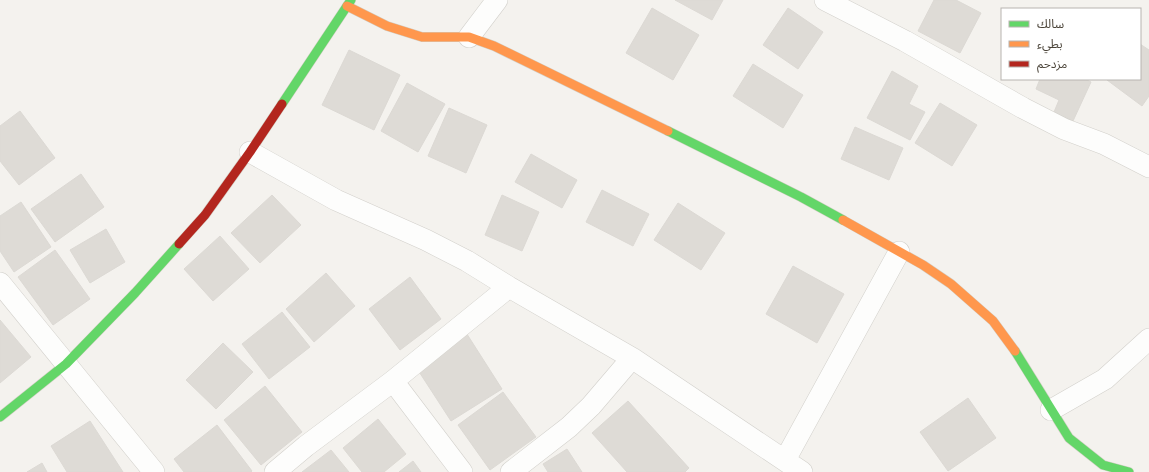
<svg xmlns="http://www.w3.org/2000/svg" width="1149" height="472" font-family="Signika,'Noto Sans Arabic',sans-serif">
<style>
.building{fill:#dedbd6;stroke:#dcd9d4}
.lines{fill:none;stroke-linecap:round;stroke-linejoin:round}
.street-casing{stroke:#d2d0cb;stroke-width:22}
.fast-casing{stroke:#d3cfc5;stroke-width:10}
.slow-casing{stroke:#d3cfc5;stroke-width:10}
.jam-casing{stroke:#d3cfc5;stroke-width:10}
.street{stroke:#fdfdfc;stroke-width:21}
.fast{stroke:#63d668;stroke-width:9}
.slow{stroke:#ff974d;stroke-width:9}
.jam{stroke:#b3261e;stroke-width:9}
</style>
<rect width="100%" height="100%" fill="#f4f2ee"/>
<!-- building -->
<path class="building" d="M 675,0 L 723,0 L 712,20 Z
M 934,0 L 956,0 L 981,13 L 960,53 L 918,31 Z
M 652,8 L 699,35 L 673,80 L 626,53 Z
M 788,8 L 823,32 L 798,69 L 763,45 Z
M 1140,44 L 1149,50 L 1149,96 L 1142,106 L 1107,80 L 1140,79 Z
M 349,50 L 400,75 L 374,130 L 322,105 Z
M 753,64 L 803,95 L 783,128 L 733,96 Z
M 892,71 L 918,86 L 909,104 L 925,112 L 910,140 L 867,118 Z
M 1040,79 L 1085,79 L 1091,82 L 1073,121 L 1054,112 L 1059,100 L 1036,89 Z
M 407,83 L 445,104 L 418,152 L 381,131 Z
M 940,103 L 977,125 L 952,166 L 915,143 Z
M 449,108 L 487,125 L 466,173 L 428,156 Z
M 20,111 L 55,158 L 19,185 L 0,161 L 0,126 Z
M 855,127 L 903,148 L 889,180 L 841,159 Z
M 531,154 L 577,180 L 562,208 L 515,182 Z
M 81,174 L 104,207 L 55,242 L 31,209 Z
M 602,190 L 649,214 L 633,246 L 586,222 Z
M 272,195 L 301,225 L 260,263 L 231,233 Z
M 502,195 L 539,212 L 522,251 L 485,235 Z
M 21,202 L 51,247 L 14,272 L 0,251 L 0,216 Z
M 678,203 L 725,233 L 701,270 L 654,240 Z
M 106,229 L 125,262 L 90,283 L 70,250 Z
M 220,236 L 249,269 L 213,301 L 184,269 Z
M 55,250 L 90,299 L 53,325 L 18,277 Z
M 793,266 L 844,294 L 817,343 L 766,314 Z
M 326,273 L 355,306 L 314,342 L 286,309 Z
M 410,277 L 441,319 L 400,350 L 369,309 Z
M 282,312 L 310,347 L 269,379 L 242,344 Z
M 0,320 L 31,357 L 0,383 Z
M 465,331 L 502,389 L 451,421 L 414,364 Z
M 223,343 L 253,372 L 216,409 L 186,380 Z
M 265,386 L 302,432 L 261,465 L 224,420 Z
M 503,392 L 536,437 L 490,470 L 458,425 Z
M 968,398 L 996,438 L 948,471 L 920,432 Z
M 628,401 L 689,468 L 685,472 L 627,472 L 592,433 Z
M 378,419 L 406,454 L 384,472 L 362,472 L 343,448 Z
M 90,421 L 123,472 L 67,472 L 51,446 Z
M 217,425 L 252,471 L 251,472 L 184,472 L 174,459 Z
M 567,449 L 582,472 L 548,472 L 543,464 Z
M 331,450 L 349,472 L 302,472 Z
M 413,461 L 421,472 L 399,472 Z
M 42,463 L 47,472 L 27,472 Z"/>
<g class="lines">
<defs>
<path id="street" d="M 825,0 L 905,41 L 1023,108 L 1064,129 L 1104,144 L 1149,167
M 469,37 L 497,0
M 250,152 L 336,200 L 426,240 L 467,261 L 509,287 L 632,358 L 802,472
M 0,283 L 154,472
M 393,381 L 462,472
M 1051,410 L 1105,379 L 1149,339
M 785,460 L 899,252
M 275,472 L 306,446 L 393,381 L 509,287
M 511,472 L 569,427 L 591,406 L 632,358"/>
<path id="fast" d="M 282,104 L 351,0
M 668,131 L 801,197 L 843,220
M 1015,351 L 1069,438 L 1103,465 L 1129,472
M 0,417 L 66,364 L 135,293 L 179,244"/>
<path id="slow" d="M 347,6 L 387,26 L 422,37 L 469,37 L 494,46 L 668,131
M 843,220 L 923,265 L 951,284 L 993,321 L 1015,351"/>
<path id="jam" d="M 179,244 L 205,215 L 250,152 L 282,104"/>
</defs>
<!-- street casing -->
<use href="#street" class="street-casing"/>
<!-- fast casing -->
<use href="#fast" class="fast-casing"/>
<!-- slow casing -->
<use href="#slow" class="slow-casing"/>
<!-- jam casing -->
<use href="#jam" class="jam-casing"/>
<!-- street -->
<use href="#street" class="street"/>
<!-- fast -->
<use href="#fast" class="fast"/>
<!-- slow -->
<use href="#slow" class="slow"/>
<!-- jam -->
<use href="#jam" class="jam"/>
</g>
<!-- legend -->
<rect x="1001" y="8" width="140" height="72" fill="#ffffff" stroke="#b7b4b0"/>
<rect x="1009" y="21" width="20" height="6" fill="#63d668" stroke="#b7b4b0"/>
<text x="1037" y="28" font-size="12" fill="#4b4439">سالك</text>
<rect x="1009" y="41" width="20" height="6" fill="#ff974d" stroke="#b7b4b0"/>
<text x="1037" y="48" font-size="12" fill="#4b4439">بطيء</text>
<rect x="1009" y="61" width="20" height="6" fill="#b3261e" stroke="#b7b4b0"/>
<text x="1037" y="68" font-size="12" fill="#4b4439">مزدحم</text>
</svg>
